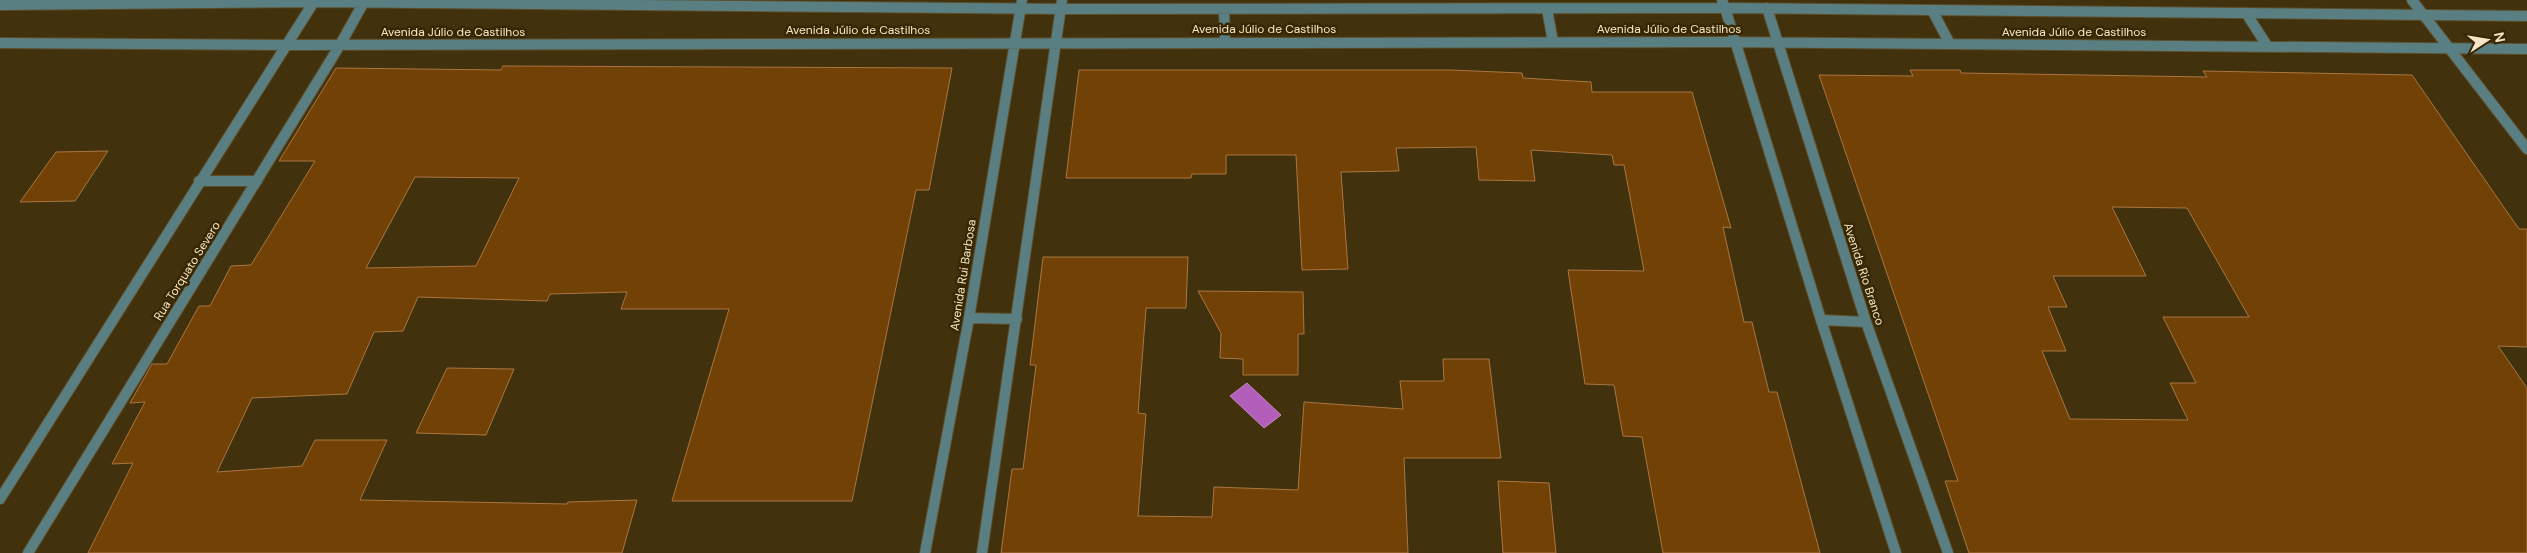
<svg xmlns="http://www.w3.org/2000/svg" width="2527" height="553" font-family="'DM Sans',sans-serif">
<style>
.water{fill:#b25ebb;stroke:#c787be}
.building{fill:#714105;stroke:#aa7643;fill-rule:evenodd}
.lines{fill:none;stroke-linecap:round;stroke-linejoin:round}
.minor-casing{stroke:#5e4e2a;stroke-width:12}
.tertiary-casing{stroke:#5e4e2a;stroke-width:12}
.minor{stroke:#5a7f83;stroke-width:10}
.tertiary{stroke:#5a7f83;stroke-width:10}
.labels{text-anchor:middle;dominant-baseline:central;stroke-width:5;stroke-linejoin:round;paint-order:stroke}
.street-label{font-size:12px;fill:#f7e6c5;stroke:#372702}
</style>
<rect width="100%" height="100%" fill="#41310d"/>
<!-- water -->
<path class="water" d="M 1247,383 L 1281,415 L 1264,428 L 1230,396 Z"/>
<!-- building -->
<path class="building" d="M 503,66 L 952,68 L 929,190 L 916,190 L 852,501 L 672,501 L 729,309 L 621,309 L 627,292 L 550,294 L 547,301 L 418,297 L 403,331 L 374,332 L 347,394 L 252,398 L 217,472 L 302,466 L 315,440 L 387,440 L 360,500 L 567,504 L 568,502 L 637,500 L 622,553 L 88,553 L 133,463 L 112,464 L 145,402 L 130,403 L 152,364 L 167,364 L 199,306 L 210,306 L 231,266 L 251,265 L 315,161 L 279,161 L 336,68 L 501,70 ZM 415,177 L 519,178 L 476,266 L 366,268 Z
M 1079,70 L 1451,70 L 1522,73 L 1523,78 L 1591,82 L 1592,92 L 1692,92 L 1731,228 L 1723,227 L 1744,322 L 1752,322 L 1769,392 L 1777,392 L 1820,553 L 1663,553 L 1642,437 L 1623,436 L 1614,385 L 1585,384 L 1568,270 L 1644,271 L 1624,165 L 1614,165 L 1612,155 L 1531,150 L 1535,181 L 1479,180 L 1476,147 L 1396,148 L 1399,171 L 1341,172 L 1348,269 L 1302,270 L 1296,155 L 1226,155 L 1226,174 L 1192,174 L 1191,178 L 1066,178 Z
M 1910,70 L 1960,70 L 1961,73 L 2207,77 L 2203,71 L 2412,75 L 2519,229 L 2527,229 L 2527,347 L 2498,346 L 2527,388 L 2527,553 L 1969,553 L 1945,481 L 1958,481 L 1819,75 L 1913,76 ZM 2112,207 L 2187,208 L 2249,317 L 2163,317 L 2196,383 L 2170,383 L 2188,420 L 2070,419 L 2042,351 L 2066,351 L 2048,307 L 2067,307 L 2053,276 L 2146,276 Z
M 108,151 L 75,201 L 20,202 L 56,152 Z
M 1043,257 L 1188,257 L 1186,308 L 1146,308 L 1138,413 L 1146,414 L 1138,516 L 1212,517 L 1214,487 L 1298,490 L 1304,402 L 1403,409 L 1400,381 L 1444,381 L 1443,359 L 1489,359 L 1501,458 L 1404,458 L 1408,553 L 1001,553 L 1012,469 L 1023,469 L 1036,365 L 1030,365 Z
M 1198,291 L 1303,292 L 1304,334 L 1298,334 L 1298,375 L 1243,375 L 1243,359 L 1220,358 L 1221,333 Z
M 447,368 L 514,369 L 486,435 L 416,433 Z
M 1498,481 L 1549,483 L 1556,553 L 1503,553 Z"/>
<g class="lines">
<defs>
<path id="minor" d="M 2412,0 L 2527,149
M 0,5 L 314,2 L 1062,9 L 1725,8 L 1722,0
M 1224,9 L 1225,42
M 1547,9 L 1553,42
M 0,43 L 286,45 L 1734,42
M 199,181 L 257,181
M 969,318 L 1017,319
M 0,499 L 315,0
M 28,553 L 340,45 L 365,0
M 925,553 L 969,318 L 1022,0
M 982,553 L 1062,0"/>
<path id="tertiary" d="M 1767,8 L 1866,322 L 1948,553
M 1932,10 L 1950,44
M 2246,13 L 2268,47
M 1734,42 L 2527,49
M 1821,320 L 1866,322
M 1896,553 L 1821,320 L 1725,8 L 2527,16"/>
</defs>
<!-- minor casing -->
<use href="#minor" class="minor-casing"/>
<!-- tertiary casing -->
<use href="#tertiary" class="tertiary-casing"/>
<!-- minor -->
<use href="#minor" class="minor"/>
<!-- tertiary -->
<use href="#tertiary" class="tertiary"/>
</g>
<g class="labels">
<!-- street labels -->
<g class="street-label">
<text x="1264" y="29">Avenida Júlio de Castilhos</text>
<text x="1669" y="29">Avenida Júlio de Castilhos</text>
<text x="858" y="30">Avenida Júlio de Castilhos</text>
<text x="453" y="32">Avenida Júlio de Castilhos</text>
<text x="2074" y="32">Avenida Júlio de Castilhos</text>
<text transform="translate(187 271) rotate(-58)">Rua Torquato Severo</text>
<text transform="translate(1864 274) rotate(72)">Avenida Rio Branco</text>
<text transform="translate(963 275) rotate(-81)">Avenida Rui Barbosa</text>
</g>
</g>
<!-- north arrow -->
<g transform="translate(2487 40) rotate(78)" stroke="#372702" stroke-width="4" paint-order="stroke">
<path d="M0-4L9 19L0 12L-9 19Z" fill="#f7e6c5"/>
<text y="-8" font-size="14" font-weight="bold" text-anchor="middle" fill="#f7e6c5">N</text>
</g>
</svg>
